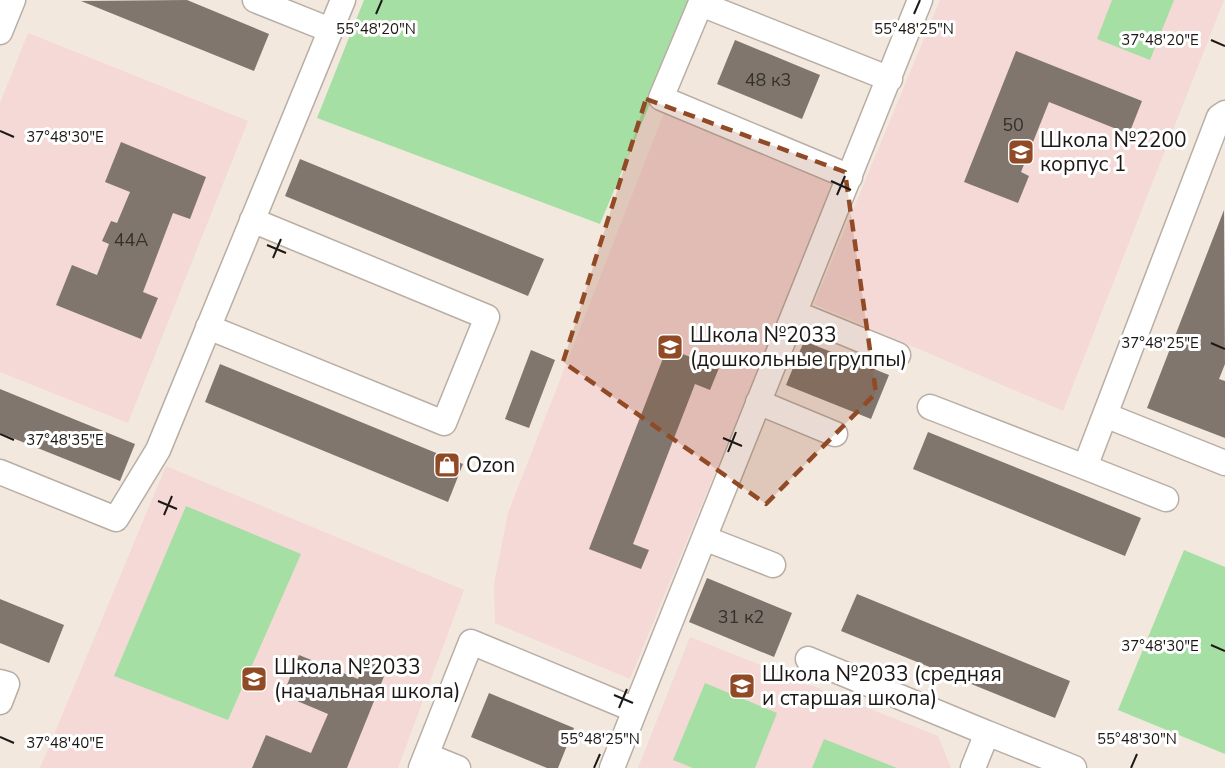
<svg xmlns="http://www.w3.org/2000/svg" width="1225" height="768" font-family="'Nunito Sans',sans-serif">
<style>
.industrial{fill:#f4d9d7}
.green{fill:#a6dfa3}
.building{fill:#80766d}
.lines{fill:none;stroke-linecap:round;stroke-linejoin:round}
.minor-casing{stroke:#b8aea5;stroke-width:27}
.minor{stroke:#fff;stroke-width:24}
.marked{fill:#914a26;fill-opacity:0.2;stroke:#914a26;stroke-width:4.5;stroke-dasharray:12 8;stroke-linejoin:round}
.ticks{fill:none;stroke:#1c1815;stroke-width:2}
.labels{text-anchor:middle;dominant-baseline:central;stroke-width:6;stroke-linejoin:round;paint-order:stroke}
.number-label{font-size:18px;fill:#35302b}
.poi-label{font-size:21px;fill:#1c1815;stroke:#fff;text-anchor:start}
.ticks-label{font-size:15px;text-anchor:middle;fill:#1c1815;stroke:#fff;stroke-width:6;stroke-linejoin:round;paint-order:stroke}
</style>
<rect width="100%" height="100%" fill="#f3e8de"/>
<!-- industrial -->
<path class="industrial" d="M 940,0 L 1224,0 L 1063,411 L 814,304 Z
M 28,33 L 248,121 L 128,423 L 0,372 L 0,103 Z
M 664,113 L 835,181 L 630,679 L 495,623 L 494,584 L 508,513 Z
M 166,466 L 464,590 L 398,768 L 40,768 Z
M 690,637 L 938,736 L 951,768 L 638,768 Z"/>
<!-- green -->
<path class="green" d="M 364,0 L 693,0 L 600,224 L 317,118 Z
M 1112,0 L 1174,0 L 1150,60 L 1097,39 Z
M 186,506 L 301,554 L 228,720 L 114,676 Z
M 1184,550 L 1225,567 L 1225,754 L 1118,710 Z
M 705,683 L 777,713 L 755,768 L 693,768 L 673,760 Z
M 824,739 L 897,768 L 812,768 Z"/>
<!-- building -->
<path class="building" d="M 187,0 L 269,34 L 254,71 L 81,1 Z
M 735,40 L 820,75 L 802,119 L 717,84 Z
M 1016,51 L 1142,101 L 1129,134 L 1049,102 L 1021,172 L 1029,176 L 1018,203 L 964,182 Z
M 121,142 L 206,177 L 190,219 L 173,213 L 143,292 L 158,298 L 141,339 L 56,305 L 72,265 L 97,275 L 109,244 L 102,241 L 111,221 L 117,223 L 130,192 L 105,182 Z
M 300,159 L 544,259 L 528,296 L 285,196 Z
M 1224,210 L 1225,364 L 1219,379 L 1225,381 L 1225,438 L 1147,408 Z
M 804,341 L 889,375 L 871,419 L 786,385 Z
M 667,348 L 719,368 L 710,390 L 695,384 L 633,544 L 649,550 L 641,569 L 589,549 Z
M 531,350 L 555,360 L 529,428 L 505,419 Z
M 220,364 L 463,464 L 448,502 L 205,402 Z
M 0,389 L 135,444 L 120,481 L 0,433 Z
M 928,432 L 1141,518 L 1125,556 L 913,469 Z
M 707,578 L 792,613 L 774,657 L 689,622 Z
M 857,594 L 1070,681 L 1055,718 L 841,631 Z
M 0,599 L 64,625 L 49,663 L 0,643 Z
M 299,655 L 358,679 L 365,660 L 387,669 L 347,768 L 252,768 L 266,735 L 311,753 L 328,714 L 283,695 Z
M 489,693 L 574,728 L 558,768 L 547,768 L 471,737 Z"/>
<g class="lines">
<defs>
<path id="minor" d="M 255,0 L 330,30
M 702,0 L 661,98 L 850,177
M 701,4 L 890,79
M 0,32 L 13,0
M 795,313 L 898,355
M 208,327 L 444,423 L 487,317 L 252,220
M 758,402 L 835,434
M 930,407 L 1085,467 L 1219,117 L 1225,113
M 1105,415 L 1225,463
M 1085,467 L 1166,499
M 0,472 L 116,519 L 158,450 L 343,0
M 704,538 L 773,565
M 808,659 L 987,733 L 973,768
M 0,682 L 7,684 L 0,702
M 987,733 L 1074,768
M 426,755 L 458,768
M 421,768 L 471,642 L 635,710 L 920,0
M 612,768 L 635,710"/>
</defs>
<!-- minor casing -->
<use href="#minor" class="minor-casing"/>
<!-- minor -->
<use href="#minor" class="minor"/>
</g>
<!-- marked area -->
<path class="marked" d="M 646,99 L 845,172 L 876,393 L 766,504 L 563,362 Z"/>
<!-- ticks -->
<path class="ticks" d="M 376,14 L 382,0M 914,14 L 920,0M 1211,40 L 1225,46M 0,131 L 14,137M 831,181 L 851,190M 837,195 L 845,176M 267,245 L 286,253M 273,258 L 281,239M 1211,343 L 1225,349M 0,434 L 14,440M 723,438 L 742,446M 728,452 L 736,432M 158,501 L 177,509M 164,515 L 172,496M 1211,645 L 1225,651M 614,695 L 633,703M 619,708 L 627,689M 0,737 L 14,743M 594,768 L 600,754M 1131,768 L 1137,754"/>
<!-- icons -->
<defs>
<symbol id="school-square" viewBox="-11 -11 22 22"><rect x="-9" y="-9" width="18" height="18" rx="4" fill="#914a26" stroke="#fff"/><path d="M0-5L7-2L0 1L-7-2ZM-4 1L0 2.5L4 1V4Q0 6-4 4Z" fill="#fff"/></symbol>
<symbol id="shop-square" viewBox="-11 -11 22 22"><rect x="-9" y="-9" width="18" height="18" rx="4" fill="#914a26" stroke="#fff"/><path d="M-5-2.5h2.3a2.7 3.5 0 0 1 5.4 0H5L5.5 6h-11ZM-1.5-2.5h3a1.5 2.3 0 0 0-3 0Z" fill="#fff"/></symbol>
</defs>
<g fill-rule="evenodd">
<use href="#school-square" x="1006" y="137" width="30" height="30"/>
<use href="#school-square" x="655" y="332" width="30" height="30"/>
<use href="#shop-square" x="432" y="450" width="30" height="30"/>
<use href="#school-square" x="239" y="664" width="30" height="30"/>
<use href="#school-square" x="727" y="671" width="30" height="30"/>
</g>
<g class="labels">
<!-- number labels -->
<g class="number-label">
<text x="768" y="80">48 к3</text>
<text x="1013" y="125">50</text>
<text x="131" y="240">44А</text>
<text x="741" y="617">31 к2</text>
</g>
<!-- poi labels -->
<g class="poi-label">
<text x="1040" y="140">Школа №2200<tspan x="1040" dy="24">корпус 1</tspan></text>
<text x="690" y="335">Школа №2033<tspan x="690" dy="24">(дошкольные группы)</tspan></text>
<text x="466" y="465">Ozon</text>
<text x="274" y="667">Школа №2033<tspan x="274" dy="24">(начальная школа)</tspan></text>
<text x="762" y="674">Школа №2033 (средняя<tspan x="762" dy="24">и старшая школа)</tspan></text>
</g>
</g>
<g class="ticks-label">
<text x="376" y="34">55°48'20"N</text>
<text x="914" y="34">55°48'25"N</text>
<text x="1160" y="45">37°48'20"E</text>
<text x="65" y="142">37°48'30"E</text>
<text x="1160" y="348">37°48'25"E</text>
<text x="65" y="445">37°48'35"E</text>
<text x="1160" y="651">37°48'30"E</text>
<text x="600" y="744">55°48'25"N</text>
<text x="1137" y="744">55°48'30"N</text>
<text x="65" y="748">37°48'40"E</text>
</g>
</svg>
